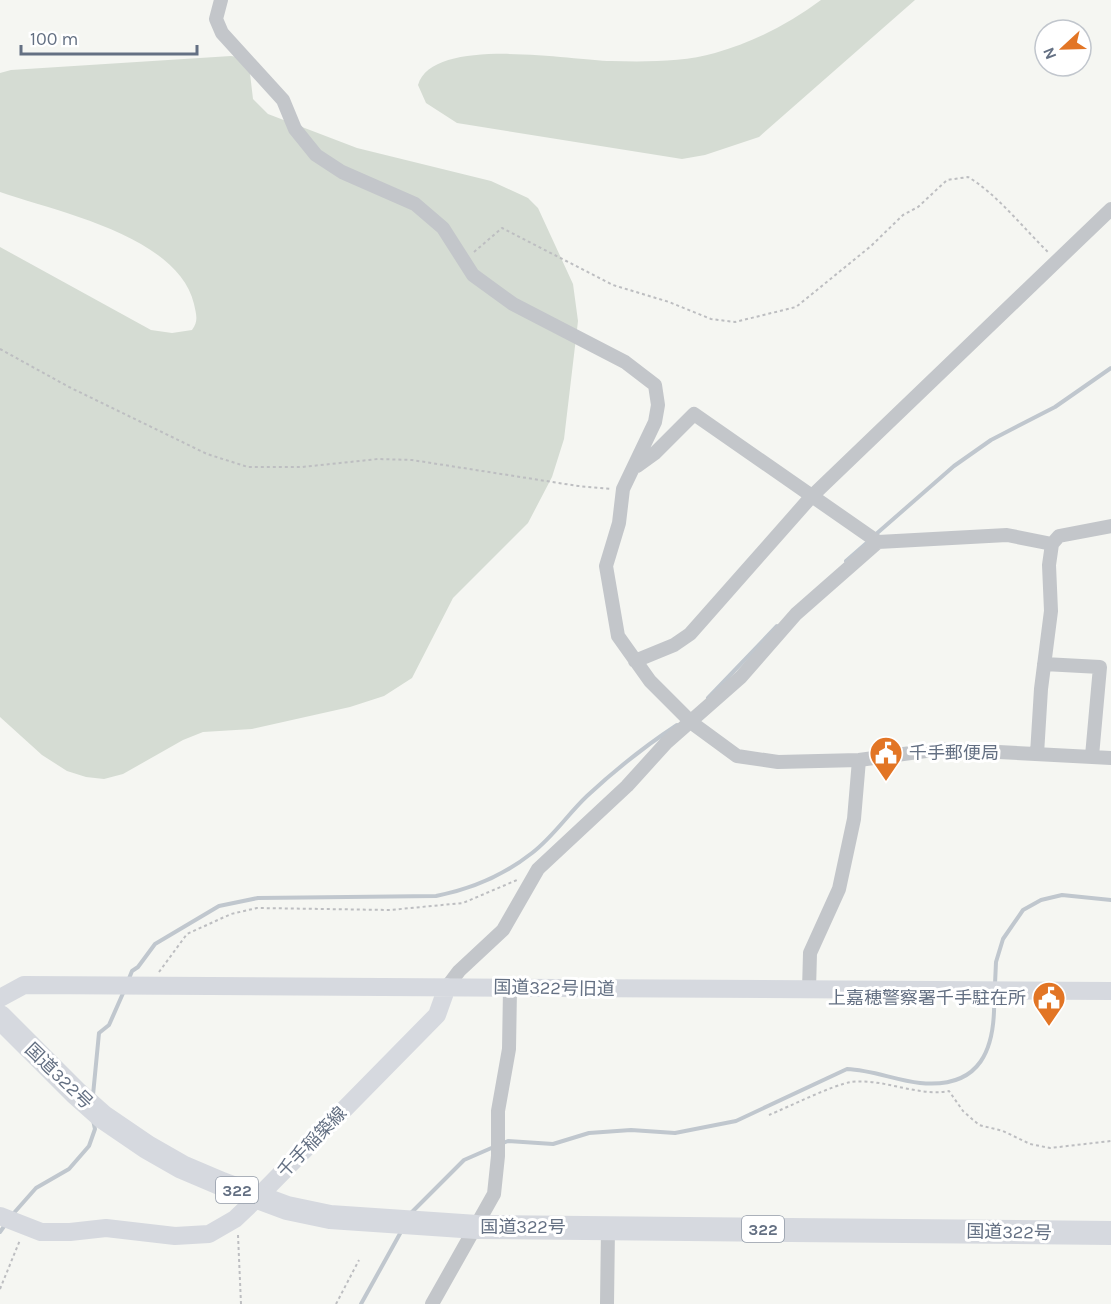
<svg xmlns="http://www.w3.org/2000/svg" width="1111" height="1304" font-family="Karla,'Noto Sans JP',sans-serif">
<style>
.green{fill:#d5dcd3}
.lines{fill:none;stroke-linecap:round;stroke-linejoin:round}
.stream{stroke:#c0c7ce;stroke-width:4}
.path{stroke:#bdbec1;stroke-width:2;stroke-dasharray:3 3;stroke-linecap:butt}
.street{stroke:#c3c6ca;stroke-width:14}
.secondary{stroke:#d6d9df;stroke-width:18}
.highway{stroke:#d6d9df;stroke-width:24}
.labels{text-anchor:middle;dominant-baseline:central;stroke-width:6;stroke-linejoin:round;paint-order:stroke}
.shield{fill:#fff;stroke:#929ba8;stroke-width:1.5}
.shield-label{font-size:16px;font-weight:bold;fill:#647083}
.poi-label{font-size:18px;fill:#647083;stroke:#fff;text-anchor:start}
.street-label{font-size:18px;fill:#647083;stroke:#fff}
</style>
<rect width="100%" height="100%" fill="#f5f6f2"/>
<!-- green -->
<path class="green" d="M 821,0 L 915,0 L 759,137 L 705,155 L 682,159 L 457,123 L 426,103 L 418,85 C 433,35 570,60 611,61 C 644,62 684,62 715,53 C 754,42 789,24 821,0 Z
M 231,56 L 244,58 L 249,65 L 253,99 L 268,114 L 357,148 L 491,181 L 528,198 L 538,208 L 573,284 L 578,321 L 564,439 L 552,477 L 528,523 L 453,598 L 412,678 L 384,696 L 350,707 L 252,729 L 203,732 L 183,740 L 123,774 L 104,779 L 86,777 L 67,771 L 42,755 L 0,717 L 0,247 L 151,330 L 172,333 L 192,330 C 199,321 196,314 194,304 C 178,236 58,212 0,192 L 0,73 L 11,70 Z"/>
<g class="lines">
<!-- stream -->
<path class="stream" d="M 875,535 L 954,466 L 991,440 L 1055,407 L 1111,368
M 846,561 L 870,540
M 708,698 L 777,626
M 128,981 L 132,971 L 138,967 L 155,944 L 219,906 L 258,898 L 436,896 C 472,889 504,875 532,853 C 553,837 568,814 587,796 C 615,770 645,746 677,725
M 995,984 L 996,962 L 1003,939 L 1023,910 L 1041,900 L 1062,895 L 1111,900
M 93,1095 L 99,1033 L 109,1025 L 124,991
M 503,1143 L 508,1141 L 553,1144 L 589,1133 L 631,1130 L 675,1133 L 736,1121 L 847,1069 C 872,1070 895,1080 920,1083 C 981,1089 996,1049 994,995
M 411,1213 L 464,1160 L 496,1146
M 13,1214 L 36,1188 L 69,1169 L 89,1146 L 95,1129 L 93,1120
M 0,1232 L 5,1225
M 361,1304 L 402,1230"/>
<!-- path -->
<path class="path" d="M 474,252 L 502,228 L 613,285 L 669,302 L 711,319 L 735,322 L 796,307 L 871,246 L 903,215 L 918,207 L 947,180 L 968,177 C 996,193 1025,230 1049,253
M 0,349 L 69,387 L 207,454 L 248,467 L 302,467 L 378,459 L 412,460 L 578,486 L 612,489
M 159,972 L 187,934 L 231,914 L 257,908 L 390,910 L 463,903 L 517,880
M 769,1115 C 788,1107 833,1085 851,1082 C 884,1078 917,1097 949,1091 L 963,1111 L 979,1125 L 1003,1131 L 1030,1144 L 1050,1148 L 1111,1141
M 238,1235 L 241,1304
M 0,1289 L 20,1240
M 336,1304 L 359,1260"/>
<!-- street -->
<path class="street" d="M 221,0 L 216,19 L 222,33 L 283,100 L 295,129 L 316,155 L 342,172 L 415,204 L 443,228 L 473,275 L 513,304 L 625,362 L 655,385 L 658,405 L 655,422 L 623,489 L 619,523 L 606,566 L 618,636 L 650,681 L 692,723 L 737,756 L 778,762 L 859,760 L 941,749 L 1111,758
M 637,466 L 655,453 L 694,414 L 878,542 L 1007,535 L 1052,544
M 635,661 L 674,645 L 690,634 L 811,497 L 1111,209
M 1044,664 L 1100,667 L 1092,756
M 1037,754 L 1041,689 L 1051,611 L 1049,565 L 1052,544 L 1059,536 L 1111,526
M 447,987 L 459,971 L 503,930 L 538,869 L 627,786 L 666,743 L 741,677 L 796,614 L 878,542
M 809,990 L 810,953 L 839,889 L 854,819 L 859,760
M 432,1304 L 494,1194 L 498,1156 L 498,1111 L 509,1049 L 510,989
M 607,1304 L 608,1228"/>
<!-- secondary -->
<path class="secondary" d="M 0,998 L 24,985 L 1111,991
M 0,1216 L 41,1232 L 70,1232 L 106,1228 L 175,1236 L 209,1234 L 235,1219 L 257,1198 L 437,1015 L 447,987"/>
<!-- highway -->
<path class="highway" d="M 0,1017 L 76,1093 L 103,1117 L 147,1147 L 182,1167 L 222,1184 L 287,1208 L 330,1217 L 477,1227 L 1111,1233"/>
</g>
<!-- icons -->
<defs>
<symbol id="civic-pin" viewBox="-11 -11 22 30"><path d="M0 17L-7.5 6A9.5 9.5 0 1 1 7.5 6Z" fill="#e27525" stroke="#fff"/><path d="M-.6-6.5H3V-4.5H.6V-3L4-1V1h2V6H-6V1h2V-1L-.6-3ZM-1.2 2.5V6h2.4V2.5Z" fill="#fff"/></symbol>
</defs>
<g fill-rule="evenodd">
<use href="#civic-pin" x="867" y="734" width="38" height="52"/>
<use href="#civic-pin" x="1030" y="979" width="38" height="52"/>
</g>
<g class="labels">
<!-- shield labels -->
<g class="shield">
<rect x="216" y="1177" width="42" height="26" rx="4.5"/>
<rect x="742" y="1216" width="42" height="26" rx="4.5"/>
</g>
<g class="shield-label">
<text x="237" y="1190">322</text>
<text x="763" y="1229">322</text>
</g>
<!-- poi labels -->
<g class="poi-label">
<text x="909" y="753">千手郵便局</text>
<text x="1026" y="998" text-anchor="end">上嘉穂警察署千手駐在所</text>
</g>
<!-- street labels -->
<g class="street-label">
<text transform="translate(554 988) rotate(1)">国道322号旧道</text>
<text transform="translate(59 1076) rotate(44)">国道322号</text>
<text transform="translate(312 1142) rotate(-46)">千手稲築線</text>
<text x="523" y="1227">国道322号</text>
<text transform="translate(1009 1232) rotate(1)">国道322号</text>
</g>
</g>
<!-- north arrow -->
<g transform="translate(1063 48) rotate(248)"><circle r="28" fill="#ffffff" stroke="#c1c6cd" stroke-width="1.5"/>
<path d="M0-4.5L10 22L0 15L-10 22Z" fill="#e27525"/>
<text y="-9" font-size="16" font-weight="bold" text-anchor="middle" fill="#647083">N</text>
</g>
<!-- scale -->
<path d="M21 45v9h176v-9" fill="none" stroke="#647083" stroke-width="3"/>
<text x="30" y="45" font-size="18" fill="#647083" stroke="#ffffff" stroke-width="4.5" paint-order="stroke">100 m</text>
</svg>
